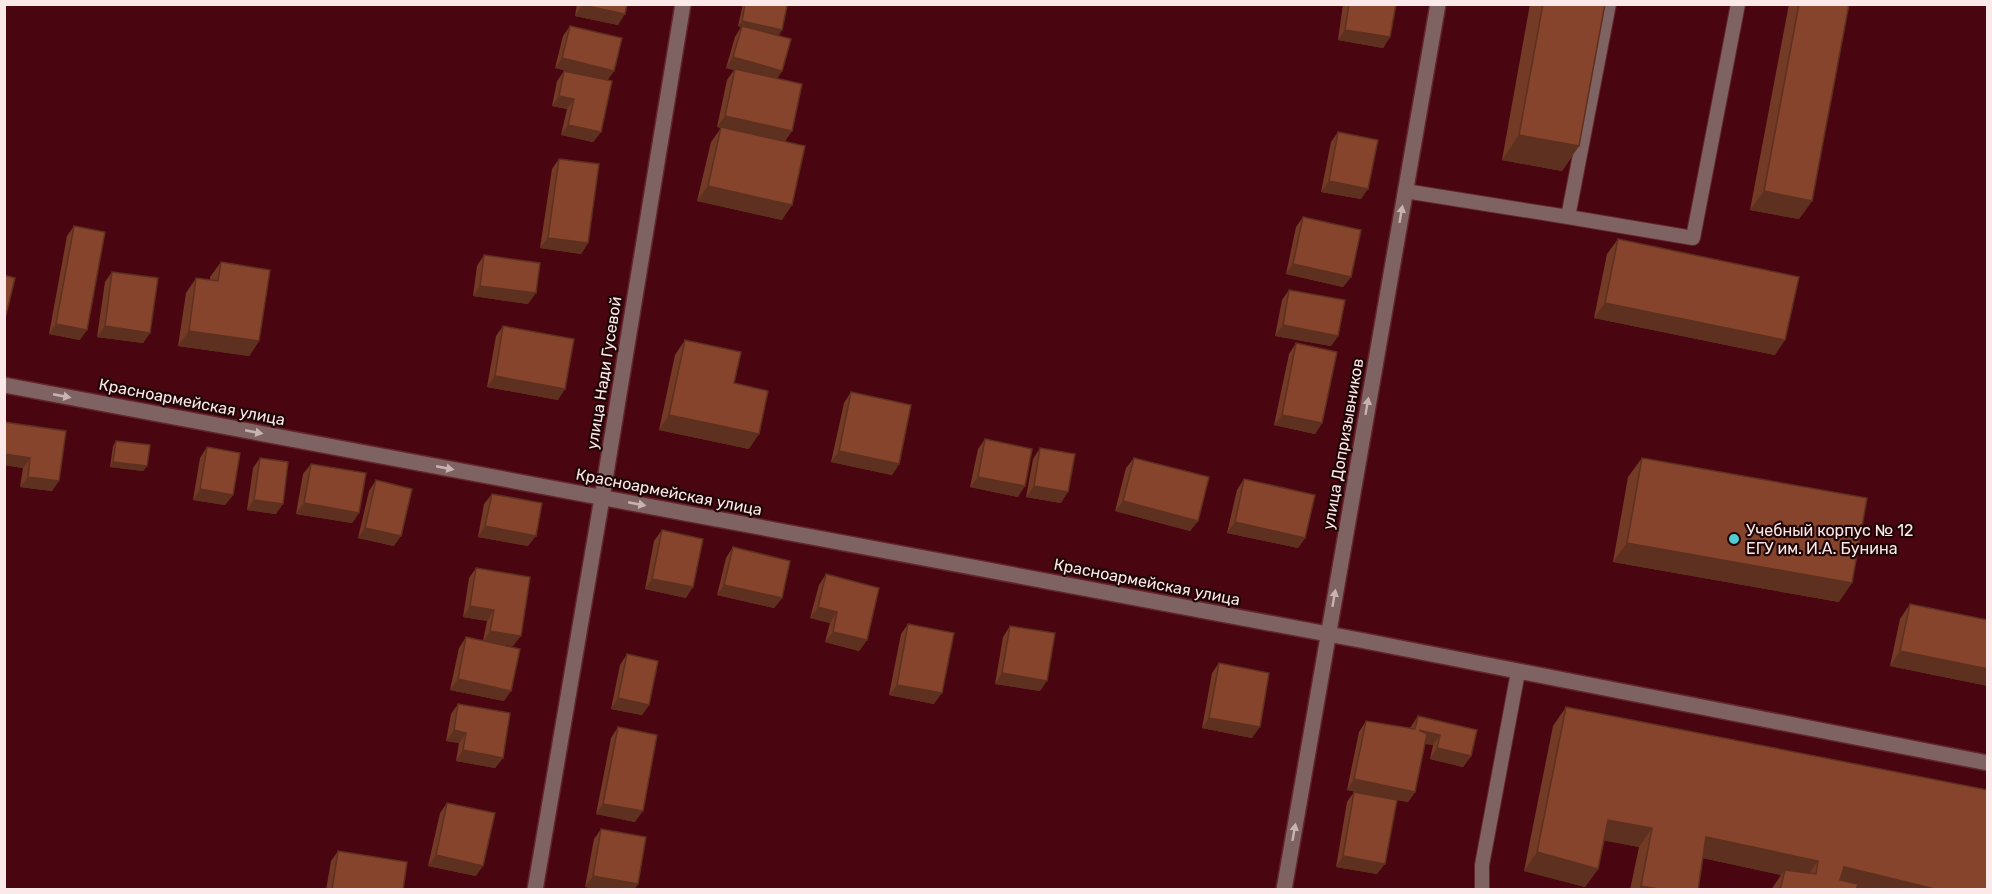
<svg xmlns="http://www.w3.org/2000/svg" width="1992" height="894" font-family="Rubik,sans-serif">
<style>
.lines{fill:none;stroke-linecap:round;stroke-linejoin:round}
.lane-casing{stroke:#63262e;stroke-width:16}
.street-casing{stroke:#63262e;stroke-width:18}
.lane{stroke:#7f6362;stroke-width:14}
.street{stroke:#7f6362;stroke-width:15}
.wall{fill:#733a26}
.shaded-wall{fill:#5e301f}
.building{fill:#86442c;stroke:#5e301f;stroke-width:1.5}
.oneway{fill:#c9b3b2}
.poi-dot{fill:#51ccd3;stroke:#200506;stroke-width:2}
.labels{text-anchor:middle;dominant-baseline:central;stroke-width:4.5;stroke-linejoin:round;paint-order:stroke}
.street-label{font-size:16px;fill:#fae9e8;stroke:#200506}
.poi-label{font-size:16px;fill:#fae9e8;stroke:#200506;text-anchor:start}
</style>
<rect width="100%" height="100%" fill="#4a0610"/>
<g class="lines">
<defs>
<path id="lane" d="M 1405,191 L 1568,217 L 1609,4
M 1568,217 L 1693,238 L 1738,4
M 1482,890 L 1482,865 L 1518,672"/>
<path id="street" d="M 4,385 L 1365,641 L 1988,763
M 535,890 L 602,498 L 683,4
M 1284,890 L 1438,4"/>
</defs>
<!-- lane casing -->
<use href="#lane" class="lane-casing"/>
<!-- street casing -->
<use href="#street" class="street-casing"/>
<!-- lane -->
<use href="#lane" class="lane"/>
<!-- street -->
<use href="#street" class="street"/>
</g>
<!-- wall -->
<path class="wall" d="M 577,4 L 627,4 L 618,25 L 575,16 Z
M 743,4 L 780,4 L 779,35 L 765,32 L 782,71 L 777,79 L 792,131 L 785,141 L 782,220 L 697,201 L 711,142 L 721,128 L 717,127 L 727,80 L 734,70 L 726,68 L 735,37 L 741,27 L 738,26 Z
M 1343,4 L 1396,4 L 1390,37 L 1383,48 L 1338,40 Z
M 1530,4 L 1605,4 L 1579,146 L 1562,171 L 1502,160 Z
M 1789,4 L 1849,4 L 1812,201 L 1799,219 L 1750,210 Z
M 570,26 L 614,71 L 607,80 L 601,132 L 593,142 L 561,135 L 567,109 L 552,106 L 557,81 L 564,71 L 576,73 L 555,68 L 563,36 Z
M 1338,132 L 1361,199 L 1321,192 L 1331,142 Z
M 559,159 L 588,243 L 581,254 L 540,248 L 552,169 Z
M 1303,217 L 1351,277 L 1343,287 L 1286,274 L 1296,227 Z
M 74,226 L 80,340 L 49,334 L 67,236 Z
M 1618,239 L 1775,355 L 1594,318 L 1607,254 Z
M 484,255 L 528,304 L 473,296 L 477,266 Z
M 221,262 L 259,341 L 249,356 L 178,346 L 186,293 L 196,278 L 210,280 L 210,277 Z
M 112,272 L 150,333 L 143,343 L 97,337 L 105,282 Z
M 1289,290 L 1338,336 L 1331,346 L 1275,336 L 1282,300 Z
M 503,326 L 558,400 L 487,387 L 496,336 Z
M 685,340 L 734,383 L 749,449 L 659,430 L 675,355 Z
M 1296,343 L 1322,423 L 1315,434 L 1274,425 L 1289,354 Z
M 851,392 L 899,464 L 892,475 L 831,462 L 844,403 Z
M 66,431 L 52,491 L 20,487 L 23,468 L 4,465 Z
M 985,439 L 1018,497 L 970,487 L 978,449 Z
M 116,441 L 147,466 L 143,471 L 110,467 L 113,446 Z
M 207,447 L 233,495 L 225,505 L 193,500 L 200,458 Z
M 1040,448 L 1061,503 L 1026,497 L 1033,459 Z
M 260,458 L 276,514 L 247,510 L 253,468 Z
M 1134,458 L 1198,521 L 1190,531 L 1115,511 L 1126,468 Z
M 1642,458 L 1839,602 L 1613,562 L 1628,477 Z
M 311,464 L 359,513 L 352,523 L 296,514 L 303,474 Z
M 1244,479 L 1305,538 L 1298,548 L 1227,533 L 1237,490 Z
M 376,480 L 394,546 L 358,538 L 369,491 Z
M 492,494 L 528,546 L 478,537 L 484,504 Z
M 662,530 L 686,598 L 645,589 L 654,541 Z
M 733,547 L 782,598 L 774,608 L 717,595 L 726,558 Z
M 476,568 L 513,646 L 498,644 L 504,701 L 450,690 L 459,648 L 466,637 L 483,641 L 487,621 L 463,617 L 469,578 Z
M 826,574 L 867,640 L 859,651 L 825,642 L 830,623 L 810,618 L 819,585 Z
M 1910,604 L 1988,620 L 1988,686 L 1890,666 L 1900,619 Z
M 908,624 L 934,704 L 889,695 L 901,634 Z
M 1010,626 L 1040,691 L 995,684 L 1003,637 Z
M 627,654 L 649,705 L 642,715 L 611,709 L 620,665 Z
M 1219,663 L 1252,738 L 1202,728 L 1212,673 Z
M 458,704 L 503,758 L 495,768 L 456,761 L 459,743 L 446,741 L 451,714 Z
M 1566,707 L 1988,890 L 1771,890 L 1781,875 L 1703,858 L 1698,890 L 1630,890 L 1639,847 L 1604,840 L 1598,869 L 1585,887 L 1524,871 L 1553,726 Z
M 1418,716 L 1471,756 L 1463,767 L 1430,759 L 1433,745 L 1425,744 L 1415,792 L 1408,802 L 1397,800 L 1377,874 L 1336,867 L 1347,802 L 1354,792 L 1379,796 L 1347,790 L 1359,732 L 1366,721 L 1410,728 Z
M 618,727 L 635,822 L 596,814 L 611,738 Z
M 447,803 L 476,876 L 428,866 L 440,813 Z
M 601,829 L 638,884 L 634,890 L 602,890 L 585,887 L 594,839 Z
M 338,851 L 403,890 L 326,890 L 331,861 Z"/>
<!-- shaded-wall -->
<path class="shaded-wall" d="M 582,5 L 625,14 L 618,25 L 575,16 Z
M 742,21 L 782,30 L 779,35 L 738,26 Z
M 1345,30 L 1390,37 L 1383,48 L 1338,40 Z
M 733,57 L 782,71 L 775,81 L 726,68 Z
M 562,58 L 614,71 L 607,81 L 555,68 Z
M 559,96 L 574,99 L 567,109 L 552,106 Z
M 725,116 L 792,131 L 784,141 L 717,127 Z
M 568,125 L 601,132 L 593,142 L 561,135 Z
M 1519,135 L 1579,146 L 1562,171 L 1502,160 Z
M 1329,181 L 1368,189 L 1361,199 L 1321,192 Z
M 708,186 L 792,205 L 782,220 L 697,201 Z
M 1764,191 L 1812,201 L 1799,219 L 1750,210 Z
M 548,238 L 588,243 L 581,254 L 540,248 Z
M 1293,264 L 1351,277 L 1343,287 L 1286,274 Z
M 480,286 L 536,293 L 528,304 L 473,296 Z
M 1605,303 L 1785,340 L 1775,355 L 1594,318 Z
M 56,324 L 87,330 L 80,340 L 49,334 Z
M 1283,325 L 1338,336 L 1331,346 L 1275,336 Z
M 105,326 L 150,333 L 143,343 L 97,337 Z
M 189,331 L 259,341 L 249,356 L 178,346 Z
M 495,376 L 565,389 L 558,400 L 487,387 Z
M 669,415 L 759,434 L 749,449 L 659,430 Z
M 1282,415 L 1322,423 L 1315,434 L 1274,425 Z
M 839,451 L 899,464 L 892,475 L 831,462 Z
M 4,454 L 30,458 L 23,468 L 4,465 Z
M 113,462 L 147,466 L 143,471 L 110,467 Z
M 28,477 L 59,481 L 52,491 L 20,487 Z
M 978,477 L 1025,486 L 1018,497 L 970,487 Z
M 1034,486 L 1068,492 L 1061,503 L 1026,497 Z
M 200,489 L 233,495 L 225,505 L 193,500 Z
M 254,500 L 283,504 L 276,514 L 247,510 Z
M 1123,501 L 1198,521 L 1190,531 L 1115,511 Z
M 304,503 L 359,513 L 352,523 L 296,514 Z
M 1235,522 L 1305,538 L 1298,548 L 1227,533 Z
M 485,526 L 536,536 L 528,546 L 478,537 Z
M 365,528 L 401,536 L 394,546 L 358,538 Z
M 1627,543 L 1852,583 L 1839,602 L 1613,562 Z
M 652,579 L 693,587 L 686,598 L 645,589 Z
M 724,585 L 782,598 L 774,608 L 717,595 Z
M 470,606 L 494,610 L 487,621 L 463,617 Z
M 818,607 L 837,612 L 830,623 L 810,618 Z
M 490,631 L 521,636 L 513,646 L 483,642 Z
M 833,632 L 867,640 L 859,651 L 825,642 Z
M 1900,651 L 1988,669 L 1988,686 L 1890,666 Z
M 1002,673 L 1047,681 L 1040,691 L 995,684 Z
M 458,679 L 511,691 L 504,701 L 450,690 Z
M 897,685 L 942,693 L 934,704 L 889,695 Z
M 618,698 L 649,705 L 642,715 L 611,709 Z
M 1209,718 L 1260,727 L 1252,738 L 1202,728 Z
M 454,730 L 466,733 L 459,743 L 446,741 Z
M 1419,730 L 1440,735 L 1433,745 L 1412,741 Z
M 1437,748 L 1471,756 L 1463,767 L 1430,759 Z
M 463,750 L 503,758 L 495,768 L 456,761 Z
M 1354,779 L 1415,792 L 1408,802 L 1347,790 Z
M 603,804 L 643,811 L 635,822 L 596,814 Z
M 1608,820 L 1652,828 L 1639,847 L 1595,839 Z
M 1706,837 L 1818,861 L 1804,880 L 1785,870 L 1781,875 L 1693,856 Z
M 1537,852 L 1598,869 L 1585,887 L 1524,871 Z
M 436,855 L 483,866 L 476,876 L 428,866 Z
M 1343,856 L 1385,864 L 1377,874 L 1336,867 Z
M 1844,867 L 1939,890 L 1845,890 L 1831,886 Z
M 593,876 L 638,884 L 634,890 L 602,890 L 585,887 Z
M 1641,886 L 1665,890 L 1638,890 Z"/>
<!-- building -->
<path class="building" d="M 582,4 L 627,4 L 625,14 L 582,5 Z
M 745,4 L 780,4 L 787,6 L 782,30 L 742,21 Z
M 1349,4 L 1396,4 L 1390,37 L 1345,30 Z
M 1543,4 L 1605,4 L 1579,146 L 1519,135 Z
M 1799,4 L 1849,4 L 1812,201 L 1764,191 Z
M 570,26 L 622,38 L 614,71 L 562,58 Z
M 742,26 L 791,39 L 782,71 L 733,57 Z
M 735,69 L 802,84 L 792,131 L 725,116 Z
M 564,71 L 612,81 L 601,132 L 568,125 L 574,99 L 559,96 Z
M 721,127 L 805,146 L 792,205 L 708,186 Z
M 1338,132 L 1378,140 L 1368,189 L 1329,181 Z
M 559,159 L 599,164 L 588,243 L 548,238 Z
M 1303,217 L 1361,230 L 1351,277 L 1293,264 Z
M 74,226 L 105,232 L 87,330 L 56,324 Z
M 1618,239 L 1799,277 L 1785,340 L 1605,303 Z
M 484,255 L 540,263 L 536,293 L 480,286 Z
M 221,262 L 270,270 L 259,341 L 189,331 L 196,278 L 218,281 Z
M 112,272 L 158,278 L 150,333 L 105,326 Z
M 4,275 L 15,278 L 6,315 L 4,315 Z
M 1289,290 L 1345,300 L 1338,336 L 1283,325 Z
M 503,326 L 574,339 L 565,389 L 495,376 Z
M 685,340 L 741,352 L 734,383 L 768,391 L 759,434 L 669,415 Z
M 1296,343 L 1337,352 L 1322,423 L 1282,415 Z
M 851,392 L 911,405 L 899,464 L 839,451 Z
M 4,422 L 66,431 L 59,481 L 28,477 L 30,458 L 4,454 Z
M 985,439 L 1032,449 L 1025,486 L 978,477 Z
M 116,441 L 150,445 L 147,466 L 113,462 Z
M 207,447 L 240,453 L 233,495 L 200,489 Z
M 1040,448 L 1075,454 L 1068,492 L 1034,486 Z
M 260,458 L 288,462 L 283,504 L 254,500 Z
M 1134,458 L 1209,477 L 1198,521 L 1123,501 Z
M 1642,458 L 1867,498 L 1852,583 L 1627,543 Z
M 311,464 L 366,473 L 359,513 L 304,503 Z
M 1244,479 L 1315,495 L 1305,538 L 1235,522 Z
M 376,480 L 412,489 L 401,536 L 365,528 Z
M 492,494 L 542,503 L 536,536 L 485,526 Z
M 662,530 L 703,539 L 693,587 L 652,579 Z
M 733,547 L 790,561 L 782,598 L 724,585 Z
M 476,568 L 530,577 L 521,636 L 490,631 L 494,610 L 470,606 Z
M 826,574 L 879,588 L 867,640 L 833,632 L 837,612 L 818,607 Z
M 1910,604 L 1988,620 L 1988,669 L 1900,651 Z
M 908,624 L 954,633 L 942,693 L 897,685 Z
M 1010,626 L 1055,633 L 1047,681 L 1002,673 Z
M 466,637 L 520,649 L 511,691 L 458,679 Z
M 627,654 L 658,661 L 649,705 L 618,698 Z
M 1219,663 L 1269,673 L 1260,727 L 1209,718 Z
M 458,704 L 510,713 L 503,758 L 463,750 L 466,733 L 454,730 Z
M 1566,707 L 1988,790 L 1988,890 L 1939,890 L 1844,867 L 1840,880 L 1858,884 L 1856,890 L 1780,890 L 1785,870 L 1816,874 L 1818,861 L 1706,837 L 1698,890 L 1665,890 L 1641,886 L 1652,828 L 1608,820 L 1598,869 L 1537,852 Z
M 1418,716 L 1477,730 L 1471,756 L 1437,748 L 1440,735 L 1419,730 L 1427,734 L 1415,792 L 1354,779 L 1366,721 L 1415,729 Z
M 618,727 L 657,735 L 643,811 L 603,804 Z
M 1354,792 L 1397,800 L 1385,864 L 1343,856 Z
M 447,803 L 495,813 L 483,866 L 436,855 Z
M 601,829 L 646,837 L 638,884 L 593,876 Z
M 338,851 L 407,862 L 403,890 L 332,890 Z"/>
<!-- one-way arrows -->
<defs><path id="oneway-solid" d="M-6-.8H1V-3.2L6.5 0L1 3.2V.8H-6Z" transform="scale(1.5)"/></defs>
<g class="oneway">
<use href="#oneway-solid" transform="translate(1401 214) rotate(-80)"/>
<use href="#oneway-solid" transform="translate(62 396) rotate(11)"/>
<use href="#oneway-solid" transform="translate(1367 406) rotate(-80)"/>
<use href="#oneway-solid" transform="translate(254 432) rotate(11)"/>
<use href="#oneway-solid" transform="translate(445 468) rotate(11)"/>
<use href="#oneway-solid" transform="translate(637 504) rotate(11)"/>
<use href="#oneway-solid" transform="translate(1334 598) rotate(-80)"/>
<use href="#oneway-solid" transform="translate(1294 832) rotate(-80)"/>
</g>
<!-- markers -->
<circle class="poi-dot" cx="1734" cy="539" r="6"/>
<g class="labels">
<!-- street labels -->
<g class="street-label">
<text transform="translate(604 373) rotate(-81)">улица Нади Гусевой</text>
<text transform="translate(192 402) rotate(11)">Красноармейская улица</text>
<text transform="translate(1343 444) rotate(-80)">улица Допризывников</text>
<text transform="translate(669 492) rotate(11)">Красноармейская улица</text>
<text transform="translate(1147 582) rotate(11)">Красноармейская улица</text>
</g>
<!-- poi labels -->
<g class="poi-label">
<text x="1746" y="530">Учебный корпус № 12<tspan x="1746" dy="18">ЕГУ им. И.А. Бунина</tspan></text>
</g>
</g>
<!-- border -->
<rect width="1992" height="894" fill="none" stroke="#fae9e8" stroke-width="12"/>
</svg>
